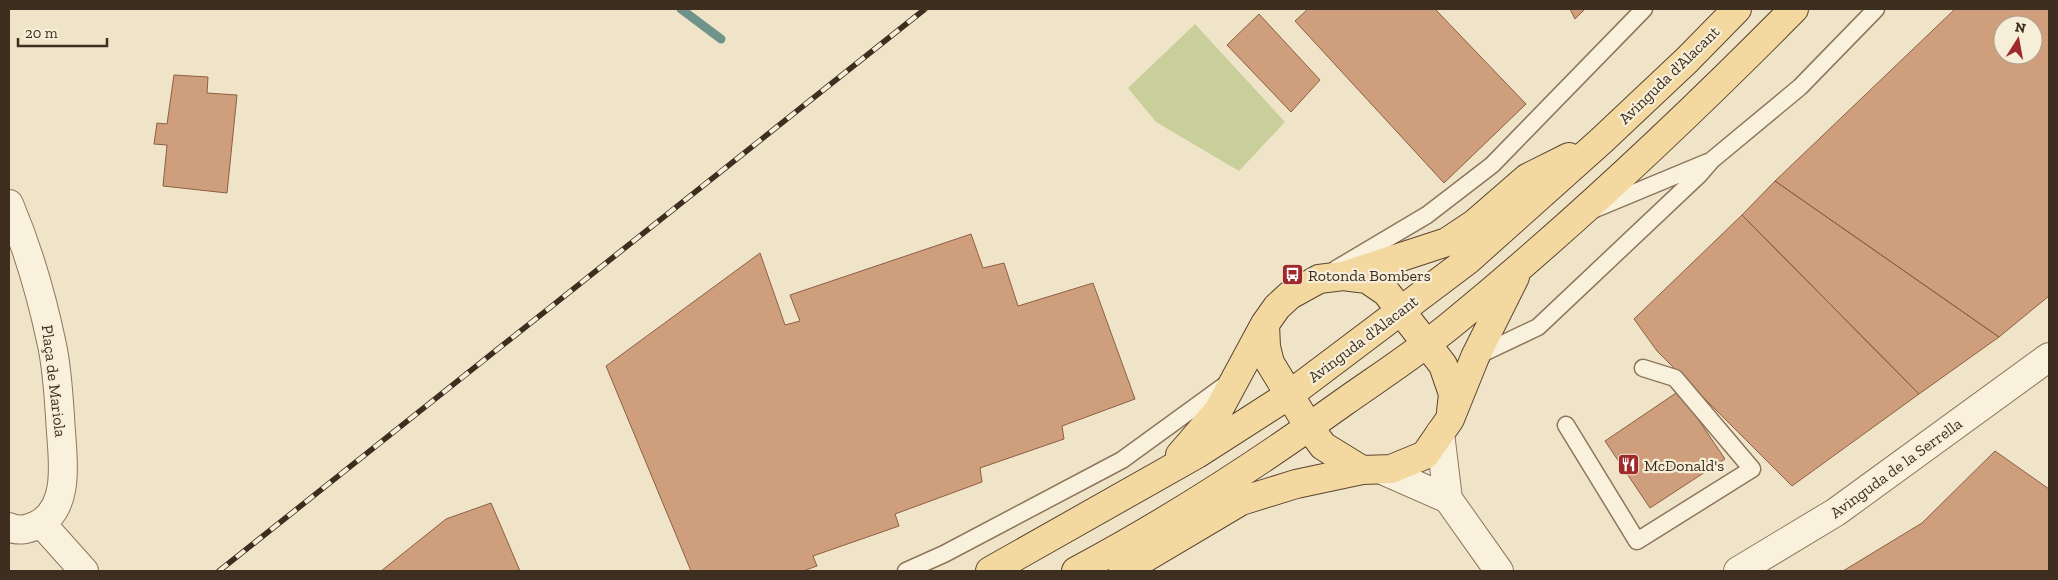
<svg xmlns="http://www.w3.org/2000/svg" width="2058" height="580" font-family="'Zilla Slab',serif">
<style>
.green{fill:#c9cf9b}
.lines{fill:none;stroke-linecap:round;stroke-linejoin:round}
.stream{stroke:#6f938a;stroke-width:9}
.building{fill:#cf9f7d;stroke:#8d5f41;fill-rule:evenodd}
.service-casing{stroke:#8d765c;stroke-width:19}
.minor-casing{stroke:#8d765c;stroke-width:30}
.tertiary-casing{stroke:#8d765c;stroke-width:30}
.primary-casing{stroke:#5b4430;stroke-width:30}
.service{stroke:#faf1dc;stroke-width:16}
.minor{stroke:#faf1dc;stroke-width:28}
.tertiary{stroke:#faf1dc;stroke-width:28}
.primary{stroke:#f3d9a0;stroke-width:28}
.rail-casing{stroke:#3d2e20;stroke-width:5.5}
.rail{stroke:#f7eed8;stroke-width:4;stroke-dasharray:11;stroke-linecap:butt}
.labels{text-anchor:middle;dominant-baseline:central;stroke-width:4.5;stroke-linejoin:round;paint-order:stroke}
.street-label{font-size:16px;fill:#3d2e20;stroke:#f7eed8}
.poi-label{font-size:16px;fill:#3d2e20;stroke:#f7eed8;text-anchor:start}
</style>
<rect width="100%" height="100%" fill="#f0e4c8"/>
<!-- green -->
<path class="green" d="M 1195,24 L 1285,122 L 1239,171 L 1156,122 L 1128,88 Z"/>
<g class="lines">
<!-- stream -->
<path class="stream" d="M 681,9 L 721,39"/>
</g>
<!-- building -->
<path class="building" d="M 1308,9 L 1435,9 L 1526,104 L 1444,183 L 1295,21 Z
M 1570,9 L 1585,9 L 1575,19 Z
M 1955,9 L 2049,9 L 2049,296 L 1999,337 L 1775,181 ZM 2003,25 L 2033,25 L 2033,55 L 2003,55 Z
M 1259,14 L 1320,80 L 1291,112 L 1227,45 Z
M 174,75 L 208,77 L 207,93 L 237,95 L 227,193 L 163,186 L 167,145 L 154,144 L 157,123 L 167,124 Z
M 1775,181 L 1999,337 L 1919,394 L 1742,215 Z
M 1742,215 L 1919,394 L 1792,486 L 1657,351 L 1634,319 Z
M 971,234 L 983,268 L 1004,263 L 1018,306 L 1093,283 L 1135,399 L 1062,426 L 1064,439 L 980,468 L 982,482 L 895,514 L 899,526 L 813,556 L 817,566 L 803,571 L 691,571 L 606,366 L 760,253 L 785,325 L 800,321 L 790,295 Z
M 1679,391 L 1725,459 L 1650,508 L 1605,441 Z
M 1995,451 L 2049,489 L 2049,571 L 1843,571 L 1922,523 Z
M 491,503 L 520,571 L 381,571 L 446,519 Z"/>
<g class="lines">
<defs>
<path id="service" d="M 1595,209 L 1708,162
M 1336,269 L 1427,215 L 1492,165 L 1644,9
M 1477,356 L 1538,327 L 1699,175 L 1712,160 L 1800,87 L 1876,9
M 1566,425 L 1637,541 L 1752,469 L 1675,378 L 1643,368
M 906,571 L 944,554 L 1122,460 L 1228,383"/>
<path id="minor" d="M 9,204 C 28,249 42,297 52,345 C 58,373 59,403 61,432 C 63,461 70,509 37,525 C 28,529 19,532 9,527
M 41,523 L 84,571
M 1738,571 L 1836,512 L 2049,357"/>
<path id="tertiary" d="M 1440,433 L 1448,499 L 1499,571
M 1382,470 L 1448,499"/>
<path id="primary" d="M 1343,276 L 1367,279 L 1386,292 L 1443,365 L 1453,394 L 1451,412
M 1265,324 L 1266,347 L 1270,363 L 1309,427 L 1323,446 L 1362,470
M 1180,455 L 1218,411 L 1265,324 L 1277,307 L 1290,295 L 1319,279 L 1343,276 L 1447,242 L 1474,224 L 1527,178 L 1569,157
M 990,571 L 1197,454 L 1289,395 L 1468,260 L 1601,141 L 1687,60 L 1737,9
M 1076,571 C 1170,521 1258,464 1344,402 C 1381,376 1418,352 1452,324 C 1572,226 1685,119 1794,9
M 1123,571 L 1241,501 L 1296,484 L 1362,470 L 1391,469 L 1425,455 L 1450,419 L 1475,357 L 1515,277"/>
</defs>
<!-- service casing -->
<use href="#service" class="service-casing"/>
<!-- minor casing -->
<use href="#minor" class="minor-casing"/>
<!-- tertiary casing -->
<use href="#tertiary" class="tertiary-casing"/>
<!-- primary casing -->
<use href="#primary" class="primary-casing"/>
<!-- service -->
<use href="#service" class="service"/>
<!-- minor -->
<use href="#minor" class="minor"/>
<!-- tertiary -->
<use href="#tertiary" class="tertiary"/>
<!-- primary -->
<use href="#primary" class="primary"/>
<defs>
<path id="rail" d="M 219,571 L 925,9"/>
</defs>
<!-- rail casing -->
<use href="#rail" class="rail-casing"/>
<!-- rail -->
<use href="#rail" class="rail"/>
</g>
<!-- icons -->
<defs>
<symbol id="bus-square" viewBox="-11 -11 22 22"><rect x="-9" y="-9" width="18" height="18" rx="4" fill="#9e2a2b" stroke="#f7eed8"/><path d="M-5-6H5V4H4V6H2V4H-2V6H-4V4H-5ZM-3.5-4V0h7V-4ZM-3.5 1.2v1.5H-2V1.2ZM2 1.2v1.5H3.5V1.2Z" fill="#fff"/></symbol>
<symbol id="restaurant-square" viewBox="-11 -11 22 22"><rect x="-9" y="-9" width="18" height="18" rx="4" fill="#9e2a2b" stroke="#f7eed8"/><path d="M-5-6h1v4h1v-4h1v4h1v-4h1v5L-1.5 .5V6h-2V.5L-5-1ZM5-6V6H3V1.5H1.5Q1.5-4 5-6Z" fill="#fff"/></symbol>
</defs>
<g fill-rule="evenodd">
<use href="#bus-square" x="1280" y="262" width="25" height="25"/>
<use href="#restaurant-square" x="1616" y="452" width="25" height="25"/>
</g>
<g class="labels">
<!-- street labels -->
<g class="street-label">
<text transform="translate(1669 75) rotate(-44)">Avinguda d'Alacant</text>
<text transform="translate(1363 339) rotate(-37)">Avinguda d'Alacant</text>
<text transform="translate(54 381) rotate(83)">Plaça de Mariola</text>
<text transform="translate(1896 468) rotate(-36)">Avinguda de la Serrella</text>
</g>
<!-- poi labels -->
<g class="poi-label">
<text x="1308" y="275">Rotonda Bombers</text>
<text x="1644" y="465">McDonald's</text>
</g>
</g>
<!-- border -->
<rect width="2058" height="580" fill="none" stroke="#3d2e20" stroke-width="20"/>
<!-- north arrow -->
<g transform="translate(2018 40) rotate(11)"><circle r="24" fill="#f7eed8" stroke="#ada18e"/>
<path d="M0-4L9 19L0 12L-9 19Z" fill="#9e2a2b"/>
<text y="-8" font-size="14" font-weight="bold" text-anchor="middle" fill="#3d2e20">N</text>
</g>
<!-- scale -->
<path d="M18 38v8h89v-8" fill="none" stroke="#3d2e20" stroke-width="2.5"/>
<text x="25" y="38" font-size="15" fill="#3d2e20" stroke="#f7eed8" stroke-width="4" paint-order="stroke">20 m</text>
</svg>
